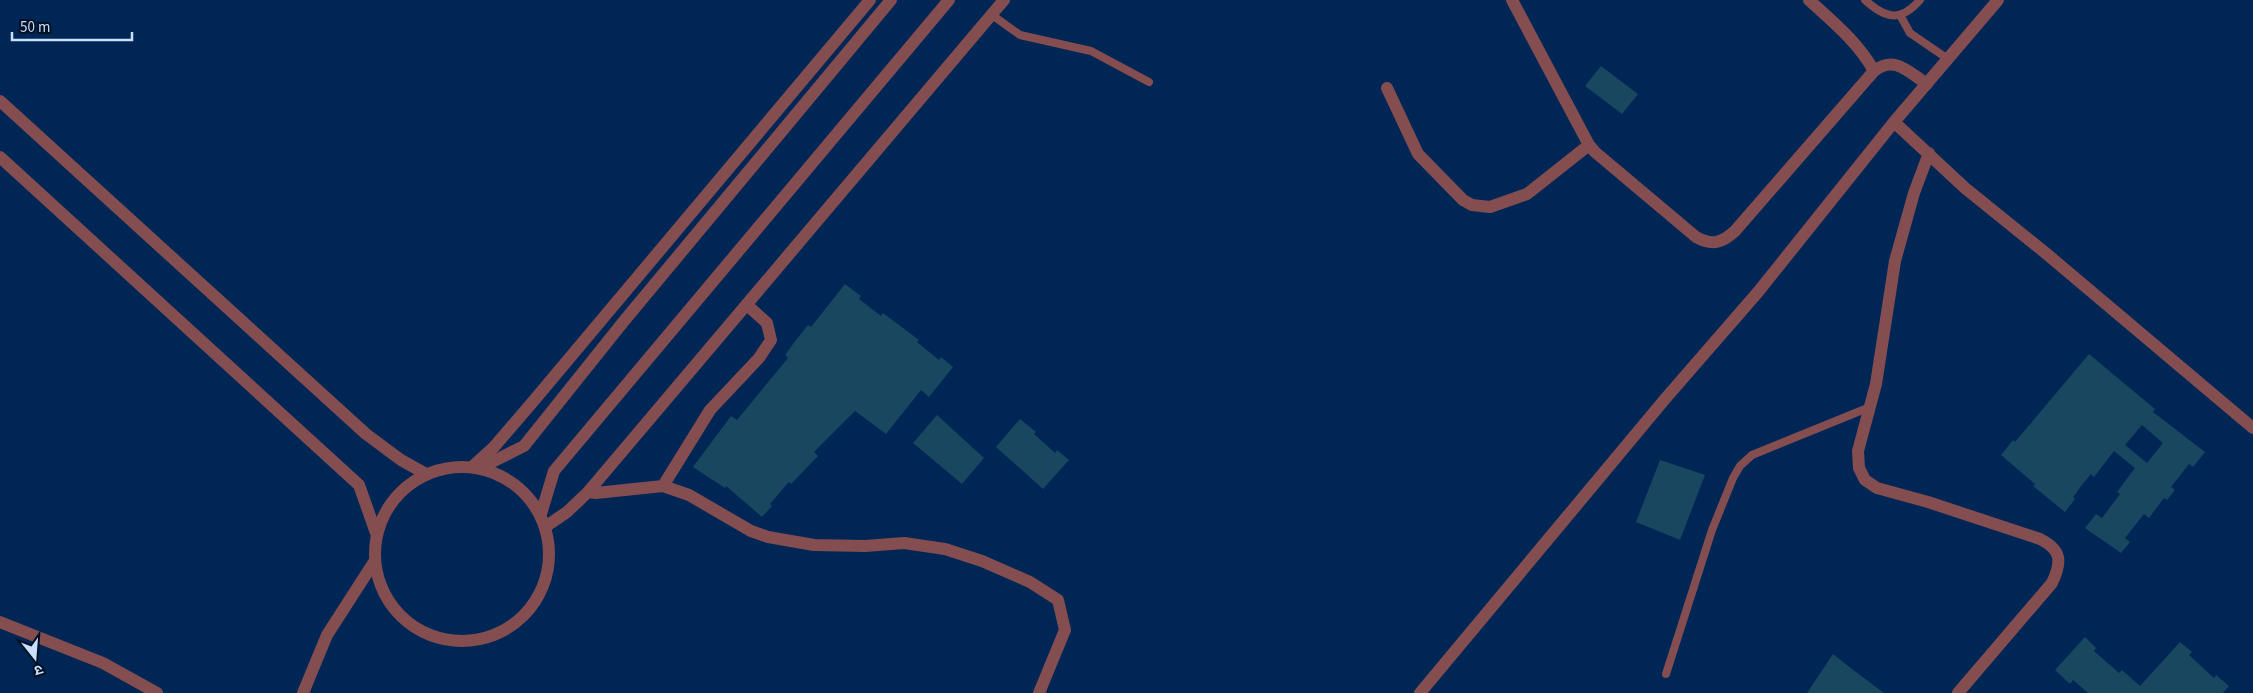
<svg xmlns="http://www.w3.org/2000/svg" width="2253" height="693" font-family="'Source Sans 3','Noto Sans Devanagari',sans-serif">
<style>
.building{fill:#19475f;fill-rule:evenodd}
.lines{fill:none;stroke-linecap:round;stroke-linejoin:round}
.service{stroke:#844e51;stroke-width:8}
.minor{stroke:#844e51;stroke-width:12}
.tertiary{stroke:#844e51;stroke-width:12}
</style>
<rect width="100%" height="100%" fill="#002655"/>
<!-- building -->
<path class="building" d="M 1601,66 L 1638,94 L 1622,114 L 1585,86 Z
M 845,284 L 861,296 L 859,299 L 881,316 L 883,313 L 919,340 L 917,342 L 939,360 L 941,357 L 953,367 L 929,397 L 921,390 L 886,434 L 855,411 L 814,452 L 818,456 L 791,484 L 789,482 L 770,504 L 772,506 L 762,517 L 726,486 L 725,488 L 693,467 L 731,416 L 737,420 L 788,358 L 785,355 L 796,340 L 808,325 L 811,327 Z
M 2089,354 L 2155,409 L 2153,412 L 2205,452 L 2193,467 L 2189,464 L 2171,487 L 2175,490 L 2167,500 L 2164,498 L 2149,518 L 2144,514 L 2125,538 L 2130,542 L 2121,553 L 2085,528 L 2096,514 L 2102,518 L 2120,494 L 2117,492 L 2135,468 L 2114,451 L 2094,477 L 2091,474 L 2082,485 L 2073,497 L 2075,499 L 2065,512 L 2033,486 L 2035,484 L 2001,455 L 2013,440 L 2015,442 ZM 2142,425 L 2163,443 L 2147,463 L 2125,445 Z
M 937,415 L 984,458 L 962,484 L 913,443 Z
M 1020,419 L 1036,432 L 1034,434 L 1055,453 L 1057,450 L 1069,460 L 1043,489 L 996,447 Z
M 1660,460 L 1705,475 L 1680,540 L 1636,522 Z
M 2085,637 L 2096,648 L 2094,651 L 2119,673 L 2122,670 L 2140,686 L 2180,642 L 2192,652 L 2189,655 L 2214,678 L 2216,675 L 2229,686 L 2223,693 L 2088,693 L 2073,680 L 2070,684 L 2055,670 Z
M 1833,654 L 1852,669 L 1884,693 L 1807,693 Z"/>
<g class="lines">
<!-- service -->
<path class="service" d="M 1865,0 C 1885,18 1900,23 1920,0
M 992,15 L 1020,35 L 1091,51 L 1149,82
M 1900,15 L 1910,33 L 1948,59
M 1666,674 L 1712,530 L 1733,478 L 1740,466 L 1752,455 L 1870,407"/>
<!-- minor -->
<path class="minor" d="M 1512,0 L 1589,145 L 1595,152 L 1696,237 C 1712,246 1722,243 1735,231 L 1874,71 C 1895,55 1908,72 1927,84
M 1809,0 C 1833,22 1858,42 1874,71
M 1387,88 L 1418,154 L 1463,200 L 1472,205 L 1490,207 L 1527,194 L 1589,145
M 1894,122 L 1965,188 L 2048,255 L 2253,428
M 1929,153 L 1914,193 L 1895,261 L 1876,384 L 1858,451 L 1859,468 L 1865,480 L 1877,488 L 1928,502 L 2040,539 C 2062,550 2062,562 2052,583 L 1958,693
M 472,467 L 494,447 L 536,398 L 870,0
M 663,486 L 710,410 L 759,358 L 771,340 L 767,323 L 747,305
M 588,492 L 596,493 L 663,486 L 689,495 L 751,531 L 768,537 L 814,545 L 865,546 L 904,543 L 945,549 L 982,561 L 1030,582 L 1058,600 L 1065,630 L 1039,693
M 545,527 L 567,512 L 588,492 L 1004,0
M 0,622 L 103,663 L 157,693
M 303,693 L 327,635 L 374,562
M 1420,693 L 1665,399 L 1758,292 L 1894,122 L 1998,0"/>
<!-- tertiary -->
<path class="tertiary" d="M 0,101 L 366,434 L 401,460 L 426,474
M 0,157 L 359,485 L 376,533
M375 554a87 87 0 1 1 174 0a87 87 0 1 1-174 0Z
M 480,468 L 524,446 L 624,321 L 891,0
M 541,514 L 554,471 L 949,0"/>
</g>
<!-- north arrow -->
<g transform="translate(35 658) rotate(163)" stroke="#031125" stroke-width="4" paint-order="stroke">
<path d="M0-4L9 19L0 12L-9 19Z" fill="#c9dffd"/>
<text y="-8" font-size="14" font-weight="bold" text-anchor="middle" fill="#c9dffd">उ</text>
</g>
<!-- scale -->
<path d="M12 32v8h120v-8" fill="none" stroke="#c9dffd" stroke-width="2.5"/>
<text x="20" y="32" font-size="15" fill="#c9dffd" stroke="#031125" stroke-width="4" paint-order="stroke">50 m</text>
</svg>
